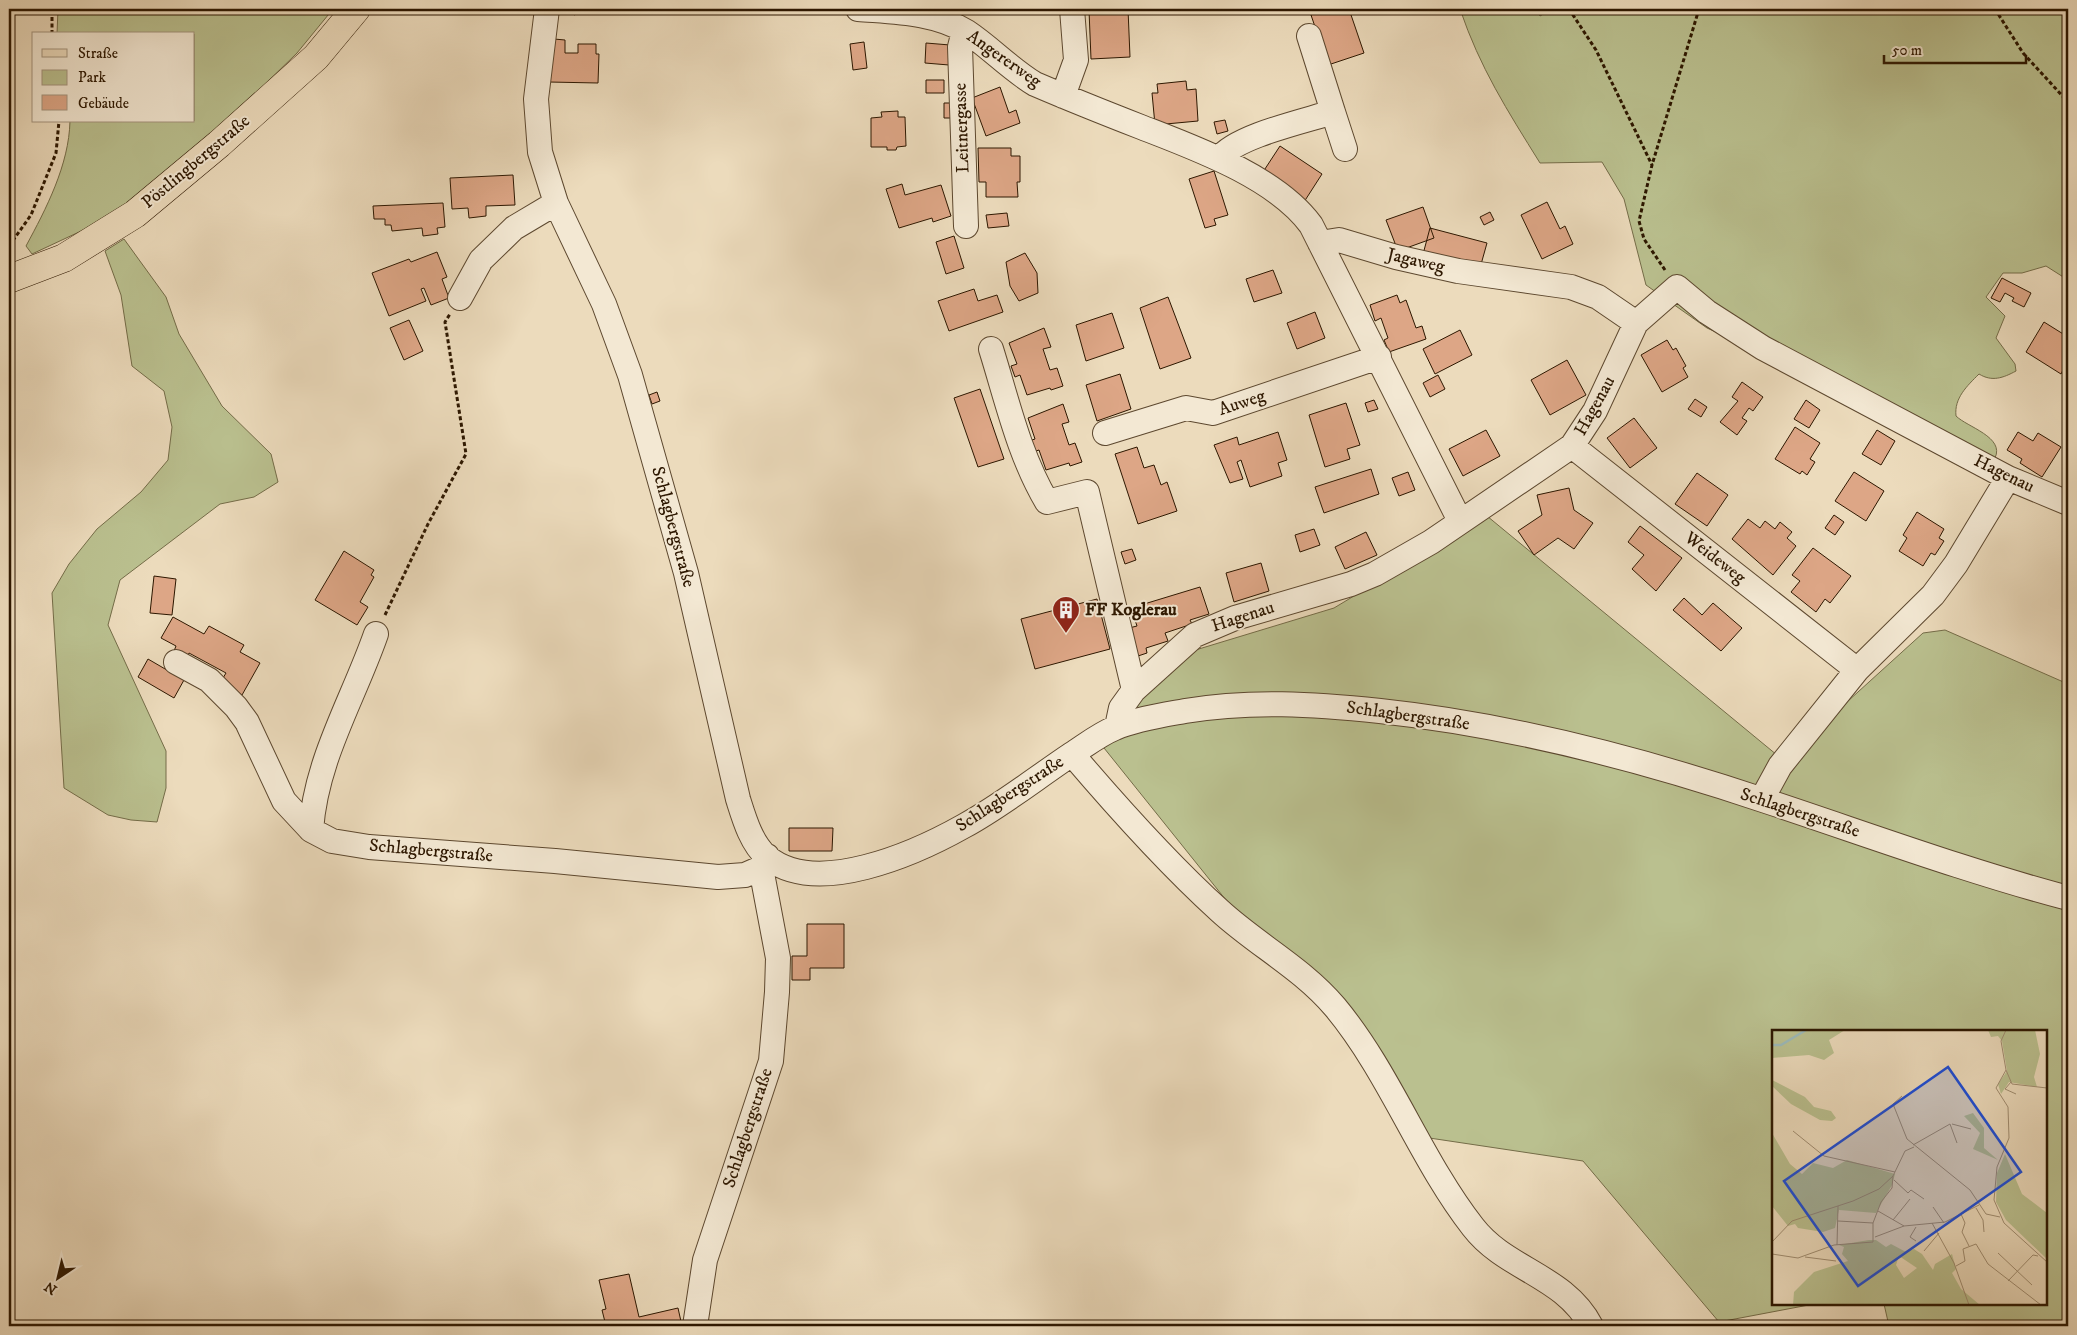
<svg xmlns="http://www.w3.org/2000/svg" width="2077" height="1335" font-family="'IM FELL DW Pica',serif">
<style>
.green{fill:#bac08f;stroke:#746c48}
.building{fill:#dda686;stroke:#2d1700}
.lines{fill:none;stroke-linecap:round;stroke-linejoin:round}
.minor-casing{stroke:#5d482f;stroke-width:26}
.major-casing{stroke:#2d1700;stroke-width:29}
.path{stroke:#2d1700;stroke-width:3;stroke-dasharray:4 2.5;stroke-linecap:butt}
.minor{stroke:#f3e8d3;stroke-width:24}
.major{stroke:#ecdbbc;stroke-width:28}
.labels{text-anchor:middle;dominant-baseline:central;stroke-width:4;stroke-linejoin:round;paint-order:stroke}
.street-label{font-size:18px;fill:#2d1700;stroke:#f3e8d3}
.poi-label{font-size:18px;font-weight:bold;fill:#2d1700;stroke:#f3e8d3;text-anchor:start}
.inset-river{fill:none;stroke:#9bb9b9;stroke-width:2.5}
.inset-road{fill:none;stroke:#a08d71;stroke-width:1}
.view{fill:#1d4ed8;fill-opacity:0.15;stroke:#1d4ed8;stroke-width:2.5}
.inset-edge{fill:none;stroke:#2d1700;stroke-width:2.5}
</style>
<rect width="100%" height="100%" fill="#ecdbbc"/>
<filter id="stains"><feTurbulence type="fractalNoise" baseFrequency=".004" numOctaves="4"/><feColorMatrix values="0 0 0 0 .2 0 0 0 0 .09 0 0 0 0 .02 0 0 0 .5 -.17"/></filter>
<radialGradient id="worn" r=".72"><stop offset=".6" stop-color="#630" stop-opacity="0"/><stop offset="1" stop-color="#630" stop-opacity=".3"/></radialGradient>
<!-- green -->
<path class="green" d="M 58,9 L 333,9 L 297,53 L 213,135 L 125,206 L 94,225 L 32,254 L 26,246 C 46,209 69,165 70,121 L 194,121 L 194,34 L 57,34 Z
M 1460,9 L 1536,9 L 1540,16 L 1552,9 L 2068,9 L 2068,280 L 2046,266 L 2022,273 L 2003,273 L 1986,297 L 2005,316 L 1996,338 L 2015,364 L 2016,371 C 2003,378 1992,382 1979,374 C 1967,386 1954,398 1956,416 C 1967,427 2005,437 1995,458 L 1707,328 L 1646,285 L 1624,199 L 1602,162 L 1540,163 C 1507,110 1480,68 1460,9 Z
M 124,239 L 166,297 L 179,334 L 222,406 L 271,454 L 278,482 L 254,497 L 220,504 L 120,580 L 108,625 L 166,751 L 166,788 L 157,822 L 131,820 L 108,815 L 64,788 L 52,593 L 69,564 L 97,529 L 141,492 L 168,460 L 172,427 L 164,391 L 132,366 L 121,295 L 105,251 Z
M 1487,516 L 1783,760 L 1923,633 L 1945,630 L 2068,684 L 2068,1326 L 1889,1326 L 1884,1304 L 2046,1304 L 2046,1031 L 1773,1031 L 1773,1304 L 1814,1304 L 1719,1322 L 1583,1161 L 1416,1136 L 1335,1013 L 1254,935 L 1092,733 L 1179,655 L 1334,608 Z"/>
<!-- building -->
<path class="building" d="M 571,9 L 583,9 L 584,10 L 574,15 Z
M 1128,9 L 1130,57 L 1091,59 L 1089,10 Z
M 1327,9 L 1349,9 L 1364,53 L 1328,65 L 1311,15 Z
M 554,39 L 565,40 L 565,53 L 578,53 L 578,44 L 596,44 L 596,54 L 599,54 L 598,83 L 549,82 Z
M 864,42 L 867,68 L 853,70 L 850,44 Z
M 926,43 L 950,45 L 949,65 L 925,63 Z
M 926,80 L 944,80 L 944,93 L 926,93 Z
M 1186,81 L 1187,90 L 1196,89 L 1198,121 L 1155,125 L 1152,93 L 1158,93 L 1157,84 Z
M 1000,87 L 1009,113 L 1016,110 L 1020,123 L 986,136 L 972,98 Z
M 944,103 L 952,103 L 952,118 L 944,118 Z
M 898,111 L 898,117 L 905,117 L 906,146 L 897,147 L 896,150 L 887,150 L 887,147 L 871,147 L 871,118 L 882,117 L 881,112 Z
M 1225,120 L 1228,131 L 1217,134 L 1214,122 Z
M 1280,146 L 1322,174 L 1304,202 L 1261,175 Z
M 978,148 L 1011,148 L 1011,156 L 1020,156 L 1020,182 L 1017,182 L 1018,197 L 986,197 L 986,182 L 979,182 Z
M 1214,171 L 1228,215 L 1214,219 L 1216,225 L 1205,228 L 1189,179 Z
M 513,175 L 515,205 L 486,206 L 486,216 L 469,218 L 468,208 L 452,209 L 450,178 Z
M 902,184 L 905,195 L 941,185 L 951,216 L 933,222 L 932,218 L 899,228 L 886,189 Z
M 1547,202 L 1560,229 L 1565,226 L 1573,244 L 1542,259 L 1521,215 Z
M 443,203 L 445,227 L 437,228 L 438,234 L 423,236 L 422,228 L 392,231 L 391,225 L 385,225 L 385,219 L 374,219 L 373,206 Z
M 1423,207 L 1434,238 L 1398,251 L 1386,220 Z
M 1490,212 L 1494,220 L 1484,225 L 1480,217 Z
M 1007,213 L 1009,226 L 988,228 L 986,215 Z
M 1430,228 L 1487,243 L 1480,268 L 1422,258 Z
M 954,236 L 964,268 L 946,274 L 936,242 Z
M 437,252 L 447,277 L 442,279 L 449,298 L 431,305 L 424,288 L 421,289 L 426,301 L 389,316 L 372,273 L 409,259 L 411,262 Z
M 1025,253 L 1037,273 L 1038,293 L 1019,301 L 1010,286 L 1006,262 Z
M 1273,270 L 1282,293 L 1254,302 L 1246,279 Z
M 2002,278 L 2031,293 L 2024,307 L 2012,301 L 2014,298 L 2005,293 L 2000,302 L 1991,298 Z
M 974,289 L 978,301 L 997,295 L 1003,312 L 949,331 L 938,301 Z
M 1397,295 L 1400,303 L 1406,300 L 1416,328 L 1422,326 L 1426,339 L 1389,352 L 1384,340 L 1388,338 L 1381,318 L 1375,321 L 1370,305 Z
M 1168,297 L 1191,358 L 1160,369 L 1140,308 Z
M 1315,312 L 1325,338 L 1297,349 L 1287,323 Z
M 1112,313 L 1124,348 L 1086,361 L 1076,325 Z
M 409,320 L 423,351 L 404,360 L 390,328 Z
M 2044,322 L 2068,337 L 2068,373 L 2063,370 L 2061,374 L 2026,352 Z
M 1044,328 L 1051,347 L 1043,349 L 1050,370 L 1057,368 L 1063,386 L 1051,390 L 1050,388 L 1027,395 L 1020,375 L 1015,377 L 1011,366 L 1017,364 L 1009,343 Z
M 1460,330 L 1472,355 L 1435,374 L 1423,349 Z
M 1667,340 L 1673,350 L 1676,348 L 1686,366 L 1683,368 L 1688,377 L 1662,392 L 1641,355 Z
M 1567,360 L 1586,395 L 1550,415 L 1531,380 Z
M 1120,374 L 1131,409 L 1097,421 L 1086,385 Z
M 1438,375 L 1445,389 L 1430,397 L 1423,383 Z
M 1742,382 L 1763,397 L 1753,411 L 1749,408 L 1742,418 L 1747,421 L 1737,435 L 1720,422 L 1738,401 L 1732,397 Z
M 980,389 L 1004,459 L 978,467 L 954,398 Z
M 657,392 L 660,401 L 652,404 L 649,395 Z
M 1695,399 L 1707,407 L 1701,417 L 1688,409 Z
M 1374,400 L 1378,409 L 1368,412 L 1365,403 Z
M 1806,400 L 1820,410 L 1809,428 L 1794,419 Z
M 1346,403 L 1360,445 L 1347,449 L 1350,459 L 1325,467 L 1309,415 Z
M 1063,404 L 1069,422 L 1062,424 L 1069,445 L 1075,443 L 1082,462 L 1070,466 L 1069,463 L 1046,470 L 1039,450 L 1033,452 L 1029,441 L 1035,439 L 1028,418 Z
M 1634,418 L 1657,448 L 1630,468 L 1607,438 Z
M 1795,427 L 1820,443 L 1810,459 L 1815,462 L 1807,475 L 1802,471 L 1800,474 L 1775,459 Z
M 1486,430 L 1500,456 L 1463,476 L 1449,449 Z
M 1877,430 L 1895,441 L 1881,465 L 1862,454 Z
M 1278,432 L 1287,460 L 1278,463 L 1282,476 L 1250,487 L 1241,460 L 1237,462 L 1243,479 L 1230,483 L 1214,445 L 1237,437 L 1239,445 Z
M 2018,432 L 2033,441 L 2038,433 L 2061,447 L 2042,477 L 2020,463 L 2022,459 L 2007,450 Z
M 1137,447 L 1144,468 L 1154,465 L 1161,485 L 1167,482 L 1177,511 L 1138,524 L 1115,454 Z
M 1371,469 L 1379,494 L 1324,513 L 1315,487 Z
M 1408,472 L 1415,490 L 1399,496 L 1392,478 Z
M 1854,472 L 1884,491 L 1866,521 L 1835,501 Z
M 1697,473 L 1728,495 L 1707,526 L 1675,504 Z
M 1569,488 L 1574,510 L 1593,523 L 1574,549 L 1558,538 L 1534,555 L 1518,531 L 1542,515 L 1537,495 Z
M 1917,512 L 1944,529 L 1939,538 L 1944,541 L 1935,555 L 1931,553 L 1923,566 L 1899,551 L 1907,538 L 1903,535 Z
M 1834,515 L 1844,522 L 1835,535 L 1825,528 Z
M 1748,519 L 1760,528 L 1765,521 L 1775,529 L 1780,522 L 1792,532 L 1787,538 L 1796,546 L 1773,575 L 1732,539 Z
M 1640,526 L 1682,558 L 1656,591 L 1632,569 L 1644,555 L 1628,542 Z
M 1314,529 L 1320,545 L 1300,552 L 1295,535 Z
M 1366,532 L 1377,555 L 1345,569 L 1335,547 Z
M 1813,548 L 1851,576 L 1830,603 L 1825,599 L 1816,612 L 1791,592 L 1800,581 L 1792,575 Z
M 1132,549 L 1136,560 L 1125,564 L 1121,552 Z
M 344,551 L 374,570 L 371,575 L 374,577 L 360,602 L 368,607 L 357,625 L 315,600 Z
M 1261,563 L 1269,591 L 1234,602 L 1226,573 Z
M 154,576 L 176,579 L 172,615 L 150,613 Z
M 1200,587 L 1209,614 L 1190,620 L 1192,624 L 1165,633 L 1168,641 L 1146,648 L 1147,653 L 1138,656 L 1129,628 L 1137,626 L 1131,608 Z
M 1684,598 L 1702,615 L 1713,603 L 1742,628 L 1721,651 L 1673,610 Z
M 1097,599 L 1110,649 L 1035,669 L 1021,619 Z
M 173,617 L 204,634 L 209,626 L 244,645 L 240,652 L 260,663 L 242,695 L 220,683 L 226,673 L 189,653 L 187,658 L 174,651 L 176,646 L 161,638 Z
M 148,659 L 184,680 L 174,698 L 138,677 Z
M 789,828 L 833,828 L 832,851 L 789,851 Z
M 807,924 L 844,924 L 844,968 L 810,968 L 810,980 L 792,980 L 792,956 L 807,956 Z
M 629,1274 L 639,1317 L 678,1308 L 682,1326 L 606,1326 L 602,1310 L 606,1309 L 599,1280 Z"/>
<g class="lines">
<defs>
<path id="minor" d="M 547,9 L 536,99 L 540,152 L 556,203 L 604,304 L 630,375 L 686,573 L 738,799 C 744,818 751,843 767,857 C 816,898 916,853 964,826 C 1001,806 1036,778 1072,754 C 1086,745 1100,734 1115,728 C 1136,719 1163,715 1185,711 C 1250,700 1314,704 1380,711 C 1511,725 1641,759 1766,801 C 1866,834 1966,871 2068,898
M 858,9 C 894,12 935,12 967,32 C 991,48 1010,69 1035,84 C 1070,99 1105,113 1141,127 C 1195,148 1276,177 1311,225 L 1460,521
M 964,31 L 960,47 L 966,226
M 1063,96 L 1076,60 L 1072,9
M 1333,112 L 1345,149
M 1220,158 C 1236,136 1305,121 1333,112 L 1309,36
M 1320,243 L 1339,240 L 1396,257 L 1458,271 L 1571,287 L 1598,297 L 1636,323
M 460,298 L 481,260 L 514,228 L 556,203
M 991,349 C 1007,400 1019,455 1047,502 L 1087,492 L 1134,690
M 1105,433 L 1186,408 L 1213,413 L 1379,357
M 1572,446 L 1857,670
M 376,634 C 353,700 316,759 311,830 L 332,841 L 369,847 L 555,861 L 718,877 L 745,875 L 761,868
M 176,662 L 209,680 L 236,707 L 247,722 L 284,801 L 311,830
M 1117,727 L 1121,708 L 1134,690 L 1195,635 L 1235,618 L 1351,584 L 1375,574 L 1431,542 L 1572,446 L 1595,411 L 1636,323 L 1677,287 L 1707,312 L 1763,348 L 2008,478 L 2068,503
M 1072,754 C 1118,808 1168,864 1220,911 C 1257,945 1302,968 1335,1007 C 1390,1073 1420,1159 1473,1227 C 1506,1270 1564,1275 1591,1326
M 1762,799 L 1780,766 L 1857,670 L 1933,595 L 1956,564 L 2008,478
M 695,1326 L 705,1260 L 771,1061 L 777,992 L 778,958 L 761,868 L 767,856"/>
<path id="major" d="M 9,279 L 64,258 L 135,214 L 219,144 L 316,57 L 356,9"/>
</defs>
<!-- minor casing -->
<use href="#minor" class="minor-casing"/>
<!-- major casing -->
<use href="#major" class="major-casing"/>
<!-- path -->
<path class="path" d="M 1569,9 L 1596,50 L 1652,165
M 1995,9 L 2023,53 L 2068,102
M 52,34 L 52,9
M 9,246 L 31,215 L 56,153 L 59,121
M 1665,270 L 1644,239 L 1639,221 L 1652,165 L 1699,9
M 385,615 L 428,524 L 466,454 L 445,322 L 450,314"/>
<!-- minor -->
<use href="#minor" class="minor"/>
<!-- major -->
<use href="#major" class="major"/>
</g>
<!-- icons -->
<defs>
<symbol id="building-pin" viewBox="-11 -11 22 30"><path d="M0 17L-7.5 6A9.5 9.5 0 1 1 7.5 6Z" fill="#8f2418" stroke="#f3e8d3"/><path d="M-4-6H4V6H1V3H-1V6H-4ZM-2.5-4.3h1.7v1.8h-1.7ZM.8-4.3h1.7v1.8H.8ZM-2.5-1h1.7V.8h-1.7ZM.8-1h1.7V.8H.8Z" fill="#fff"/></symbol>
</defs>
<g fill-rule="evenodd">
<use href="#building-pin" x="1050" y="594" width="32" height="43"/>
</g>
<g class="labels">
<!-- street labels -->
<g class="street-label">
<text transform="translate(1004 59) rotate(35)">Angererweg</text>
<text transform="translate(962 128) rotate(-92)">Leitnergasse</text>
<text transform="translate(196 162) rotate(-40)">Pöstlingbergstraße</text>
<text transform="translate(1416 261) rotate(13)">Jagaweg</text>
<text transform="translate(1242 403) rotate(-18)">Auweg</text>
<text transform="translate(1595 406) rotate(-61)">Hagenau</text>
<text transform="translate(2004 474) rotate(26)">Hagenau</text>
<text transform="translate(673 527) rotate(75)">Schlagbergstraße</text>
<text transform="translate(1715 558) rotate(38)">Weideweg</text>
<text transform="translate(1243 617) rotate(-18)">Hagenau</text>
<text transform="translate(1408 716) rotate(8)">Schlagbergstraße</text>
<text transform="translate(1010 794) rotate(-33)">Schlagbergstraße</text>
<text transform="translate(1800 813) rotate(18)">Schlagbergstraße</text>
<text transform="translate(431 851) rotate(5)">Schlagbergstraße</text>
<text transform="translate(748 1128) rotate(-72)">Schlagbergstraße</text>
</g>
<!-- poi labels -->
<g class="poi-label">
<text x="1085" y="610">FF Koglerau</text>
</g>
</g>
<!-- overview -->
<g transform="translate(1772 1030)">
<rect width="275" height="275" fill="#ecdbbc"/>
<path d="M 0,0 L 73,0 L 57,10 L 62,23 L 52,30 L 37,25 L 0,28 ZM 263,0 L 268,24 L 262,47 L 265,57 L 237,52 L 229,64 L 226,54 L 235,41 L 230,11 L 226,6 L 219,7 L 216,0 ZM 0,50 L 33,67 L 42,77 L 59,81 L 64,88 L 60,91 L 48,90 L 19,74 L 0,56 ZM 201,83 L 212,98 L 212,118 L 226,130 L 201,119 L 208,103 L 192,86 ZM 0,103 L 18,134 L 30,144 L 41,133 L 61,138 L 75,130 L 123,144 L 120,155 L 104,183 L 67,180 L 63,198 L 51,202 L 26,198 L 23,194 L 16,196 L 0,176 ZM 233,124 L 250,164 L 275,183 L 275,229 L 234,190 L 224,172 L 225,143 ZM 97,210 L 104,210 L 114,217 L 119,214 L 134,222 L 142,219 L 150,224 L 161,240 L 163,234 L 180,224 L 184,239 L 180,243 L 189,259 L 208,275 L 21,275 L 22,262 L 42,242 L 76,231 L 70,224 L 72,217 L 67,215 ZM 127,226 L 145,238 L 132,248 L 124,235 Z" fill="#bac08f" fill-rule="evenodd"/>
<path class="inset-river" d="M 0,15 L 9,15 L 34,0"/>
<path class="inset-road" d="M 234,0 L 229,11 L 234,40 L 224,58 L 236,77 L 237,108 L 225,137 L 222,170 L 232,193 L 275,232M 234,40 L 240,54 L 275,58M 239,52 L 233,59 L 244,64M 130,66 L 121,74 L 135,109 L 198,160 L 214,184 L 228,187M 180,94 L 199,99M 21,101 L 52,126 L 123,142M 141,115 L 178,94 L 185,113M 122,150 L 136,163 L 139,160 L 152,169M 161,177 L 172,193M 204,178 L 211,190 L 212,202M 106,181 L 132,196M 189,184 L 193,193 L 190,202 L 197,216M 121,190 L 138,169M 66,191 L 101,193M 160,193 L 182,233 L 197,275M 103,207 L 132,196 L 173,192 L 207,175M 144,211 L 138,207 L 144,197M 0,212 L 20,191 L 81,171 L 107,159 L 121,146 L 133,121 L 142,117M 65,215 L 66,176M 152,221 L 167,203M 226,223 L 260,255M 0,224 L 26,228 L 62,215 L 101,212 L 101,193 L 109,172 L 120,158 L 121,146M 33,227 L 64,231M 184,236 L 193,231 L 191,219 L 204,214 L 216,234 L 269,275M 236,251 L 261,225 L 266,226"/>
<path class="view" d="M 176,37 L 249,142 L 86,256 L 12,151 Z"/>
<rect width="275" height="275" class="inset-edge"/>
</g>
<!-- margin -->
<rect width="2077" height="1335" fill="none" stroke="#ecdbbc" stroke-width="30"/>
<rect x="10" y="10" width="2057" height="1315" fill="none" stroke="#2d1700" stroke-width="2.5"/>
<rect x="15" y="15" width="2047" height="1305" fill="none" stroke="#2d1700"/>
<!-- legend -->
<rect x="32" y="32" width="162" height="90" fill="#f3e8d3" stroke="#a4947f"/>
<rect x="42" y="49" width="25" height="8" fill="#ecdbbc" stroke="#a4947f"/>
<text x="78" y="58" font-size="15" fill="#2d1700">Straße</text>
<rect x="42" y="70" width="25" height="15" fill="#bac08f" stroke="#a4947f"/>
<text x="78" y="82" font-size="15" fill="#2d1700">Park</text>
<rect x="42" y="95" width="25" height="15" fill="#dda686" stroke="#a4947f"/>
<text x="78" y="108" font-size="15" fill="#2d1700">Gebäude</text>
<!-- north arrow -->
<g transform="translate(58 1278) rotate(215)" stroke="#f3e8d3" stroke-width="4" paint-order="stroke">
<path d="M0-4L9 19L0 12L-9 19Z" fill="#2d1700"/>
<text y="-8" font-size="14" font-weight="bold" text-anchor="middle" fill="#2d1700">N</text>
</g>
<!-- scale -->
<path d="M1884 55v8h142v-8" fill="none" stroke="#2d1700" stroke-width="2.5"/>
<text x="1892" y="55" font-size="15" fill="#2d1700" stroke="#f3e8d3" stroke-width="4" paint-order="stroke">50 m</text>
<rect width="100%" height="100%" filter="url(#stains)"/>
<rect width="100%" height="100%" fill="url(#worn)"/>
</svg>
